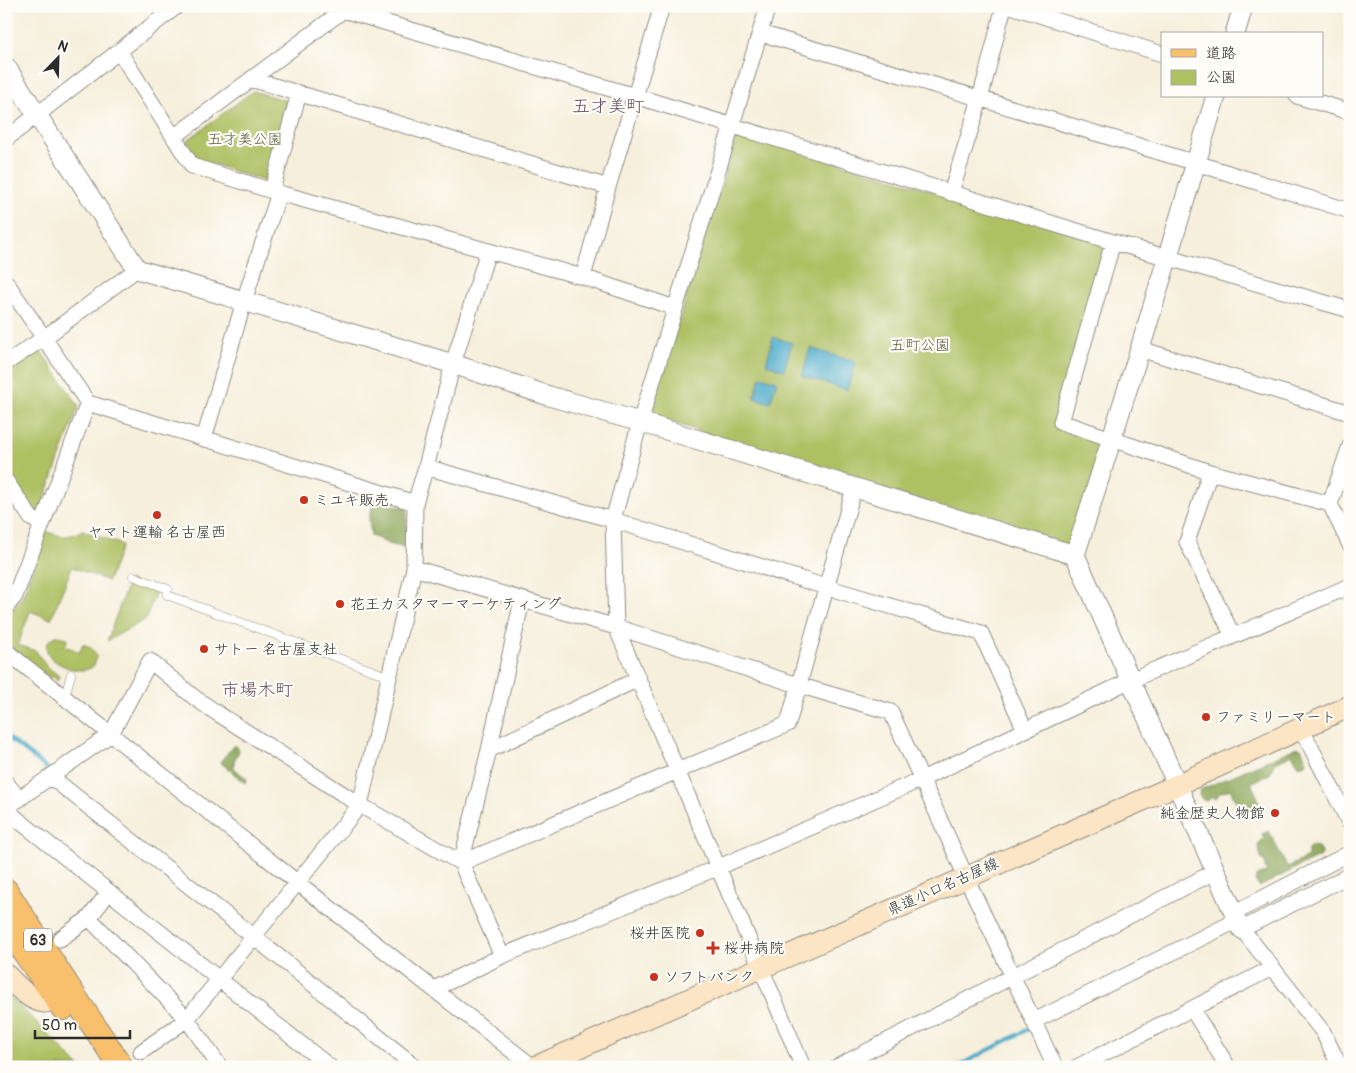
<svg xmlns="http://www.w3.org/2000/svg" width="1356" height="1073" font-family="Pangolin,'Klee One',sans-serif">
<style>
.green{fill:#afc063;stroke:#6d7647}
.forest{fill:#8ba659;stroke:#5b6842}
.water{fill:#4caaca;stroke:#3c6a7a}
.lines{fill:none;stroke-linecap:round;stroke-linejoin:round}
.stream{stroke:#4caaca;stroke-width:4}
.service-casing{stroke:#908d84;stroke-width:9}
.minor-casing{stroke:#908d84;stroke-width:17}
.tertiary-casing{stroke:#908d84;stroke-width:21}
.secondary-casing{stroke:#908d84;stroke-width:23}
.primary-casing{stroke:#908d84;stroke-width:26}
.service{stroke:#fff;stroke-width:8}
.minor{stroke:#fff;stroke-width:15}
.tertiary{stroke:#fff;stroke-width:19}
.secondary{stroke:#fce5c4;stroke-width:21}
.primary{stroke:#f8bf6c;stroke-width:24}
.poi-dot{fill:#c8321e;stroke:#fdfcf7;stroke-width:2}
.labels{text-anchor:middle;dominant-baseline:central;stroke-width:4.5;stroke-linejoin:round;paint-order:stroke}
.shield{fill:#fdfcf7;stroke:#6a6a68;stroke-width:1}
.shield-label{font-size:14px;font-weight:bold;fill:#2b2b2b}
.park-label{font-size:15px;fill:#595f3f;stroke:#fdfcf7}
.poi-label{font-size:15px;fill:#2b2b2b;stroke:#fdfcf7;text-anchor:start}
.street-label{font-size:15px;fill:#2b2b2b;stroke:#fdfcf7}
.quarter-label{font-size:18px;fill:#654d5f;stroke:#fdfcf7}
</style>
<rect width="100%" height="100%" fill="#fdfcf7"/>
<filter id="ink" filterUnits="userSpaceOnUse"><feTurbulence type="fractalNoise" baseFrequency=".02" numOctaves="2"/><feDisplacementMap in="SourceGraphic" scale="10" xChannelSelector="R" yChannelSelector="G"/><feConvolveMatrix kernelMatrix="1 2 1 2 8 2 1 2 1" color-interpolation-filters="sRGB"/></filter>
<filter id="wash" filterUnits="userSpaceOnUse"><feTurbulence type="fractalNoise" baseFrequency=".0096" numOctaves="4" result="noise"/><feDisplacementMap in="SourceGraphic" scale="20" xChannelSelector="R" yChannelSelector="G"/><feGaussianBlur stdDeviation="1.12" result="paint"/><feColorMatrix in="noise" values="0 0 0 0 0 0 0 0 0 0 0 0 0 0 0 0 0 1.4 0 .05"/><feComposite in="paint" operator="in"/></filter>
<g filter="url(#wash)">
<rect width="100%" height="100%" fill="#f6efdc"/>
<!-- green -->
<path class="green" d="M 253,91 L 291,102 L 267,182 L 197,159 L 185,142 Z
M 738,132 L 1109,244 L 1058,424 L 1103,443 L 1075,540 L 1062,547 L 649,415 Z
M 40,350 L 79,406 L 40,511 L 36,512 L 33,511 L 6,470 L 6,371 Z
M 82,530 L 122,545 L 108,581 L 72,567 L 51,619 L 30,611 L 18,645 L 36,651 L 46,666 L 59,676 L 57,680 L 53,677 L 50,678 L 6,643 L 6,617 L 22,597 L 46,531 C 61,537 68,539 82,530 Z
M 129,580 L 156,591 L 146,619 L 107,641 Z
M 56,636 L 68,638 L 65,646 L 80,652 L 83,644 C 87,646 91,647 93,650 C 99,656 96,667 88,669 C 76,673 51,664 47,651 C 45,644 50,639 56,636 Z
M 6,992 L 80,1067 L 6,1067 Z"/>
<!-- forest -->
<path class="forest" d="M 374,500 L 407,508 L 406,548 L 388,544 L 371,535 L 369,520 Z
M 234,745 L 238,748 L 239,751 L 234,761 L 234,768 L 247,779 L 245,783 L 220,762 Z
M 1298,747 L 1301,748 L 1307,761 L 1306,764 L 1299,766 L 1292,754 L 1274,763 L 1270,774 L 1251,783 L 1260,803 L 1250,807 L 1238,806 L 1230,789 L 1219,793 L 1218,796 L 1214,799 L 1212,797 L 1207,801 L 1203,800 L 1199,795 L 1200,790 L 1202,789 Z
M 1269,831 L 1287,867 L 1308,857 L 1308,849 L 1312,845 L 1318,847 L 1322,855 L 1259,887 L 1255,880 L 1257,876 L 1267,872 C 1263,867 1266,867 1265,862 L 1262,860 L 1258,846 L 1260,842 L 1264,838 L 1262,834 Z"/>
<!-- water -->
<path class="water" d="M 773,337 L 792,343 L 784,370 L 766,364 Z
M 810,348 L 856,362 L 847,390 L 802,376 Z
M 761,376 L 777,381 L 770,403 L 754,398 Z"/>
<g class="lines">
<!-- stream -->
<path class="stream" d="M 6,736 L 49,770
M 956,1067 L 1031,1028"/>
</g>
</g>
<g filter="url(#ink)">
<g class="lines">
<defs>
<path id="service" d="M 133,576 L 168,589
M 167,595 L 390,677
M 65,697 L 71,674"/>
<path id="minor" d="M 337,6 L 343,10 L 635,96 L 1113,242 L 1350,310
M 768,6 L 732,125 L 640,422 L 613,520 L 616,627 L 803,1067
M 1011,6 L 1162,54
M 760,33 L 1196,163 L 1350,211
M 119,51 L 192,166 L 279,193 L 583,277 L 675,308
M 251,79 L 608,187
M 1297,96 L 1350,112
M 174,137 L 349,6
M 6,139 L 177,6
M 272,190 L 299,93
M 951,193 L 980,99 L 1004,6
M 1113,242 L 1061,422 L 1210,472 L 1330,504 L 1350,545
M 583,277 L 608,187 L 662,6
M 6,282 L 88,403 L 415,503
M 1140,349 L 1350,413
M 6,363 L 44,338 L 137,269
M 204,439 L 244,301 L 279,193
M 426,467 L 613,520 L 826,587 L 981,633 L 1025,730
M 1210,472 L 1187,542 L 1233,636
M 6,481 L 31,518 L 42,525
M 1330,504 L 1350,446
M 414,568 L 616,627 L 798,685 L 891,712 L 966,877 L 1055,1067
M 6,607 L 15,596 L 88,403
M 6,651 L 298,883 L 533,1067
M 1301,728 L 1350,824
M 489,750 L 638,679
M 51,777 L 254,937 L 416,1067
M 6,783 L 20,799
M 6,808 L 111,734 L 150,661 L 195,698 L 217,713 L 360,805 L 461,863 L 788,724 L 854,488
M 6,808 L 17,819 L 330,1067
M 1234,913 L 1350,853
M 89,918 L 187,1019 L 220,1067
M 60,939 L 89,918 L 109,892
M 502,956 L 461,863 L 489,750 L 522,600
M 434,989 L 502,956 L 719,867 L 922,779 L 1131,680 L 1350,586
M 1192,1009 L 1228,1067
M 1034,1021 L 1236,921
M 141,1052 L 187,1019 L 360,805 L 414,568 L 415,503 L 426,467 L 453,364 L 488,251
M 837,1067 L 1216,871
M 1077,1067 L 1272,968
M 1340,1067 L 1323,1032 L 1242,929 L 1350,875"/>
<path id="tertiary" d="M 1235,34 L 1243,6
M 6,67 L 137,269 L 453,364 L 549,396 L 640,422 L 1075,555
M 1216,96 L 1140,349 L 1075,555 L 1234,913 L 1236,921 L 1242,929"/>
<path id="secondary" d="M 6,975 C 16,985 29,1000 44,1002 C 48,1002 52,999 56,998
M 535,1067 L 1177,785 L 1350,706"/>
<path id="primary" d="M 6,891 L 70,990 L 121,1067
M 6,925 L 63,1008"/>
</defs>
<!-- service casing -->
<use href="#service" class="service-casing"/>
<!-- minor casing -->
<use href="#minor" class="minor-casing"/>
<!-- tertiary casing -->
<use href="#tertiary" class="tertiary-casing"/>
<!-- secondary casing -->
<use href="#secondary" class="secondary-casing"/>
<!-- primary casing -->
<use href="#primary" class="primary-casing"/>
<!-- service -->
<use href="#service" class="service"/>
<!-- minor -->
<use href="#minor" class="minor"/>
<!-- tertiary -->
<use href="#tertiary" class="tertiary"/>
<!-- secondary -->
<use href="#secondary" class="secondary"/>
<!-- primary -->
<use href="#primary" class="primary"/>
</g>
</g>
<!-- markers -->
<g class="poi-dot">
<circle cx="304" cy="500" r="5"/>
<circle cx="157" cy="515" r="5"/>
<circle cx="340" cy="604" r="5"/>
<circle cx="204" cy="649" r="5"/>
<circle cx="1206" cy="717" r="5"/>
<circle cx="1275" cy="813" r="5"/>
<circle cx="700" cy="933" r="5"/>
<path d="M710.5 940.5h5v5h5v5h-5v5h-5v-5h-5v-5h5z"/>
<circle cx="654" cy="977" r="5"/>
</g>
<g class="labels">
<!-- shield labels -->
<rect class="shield" x="24" y="928.5" width="28" height="23" rx="4"/>
<g class="shield-label">
<text x="38" y="940">63</text>
</g>
<!-- park labels -->
<g class="park-label">
<text x="245" y="139">五才美公園</text>
<text x="920" y="345">五町公園</text>
</g>
<!-- poi labels -->
<g class="poi-label">
<text x="314" y="500">ミユキ販売</text>
<text x="157" y="532" text-anchor="middle">ヤマト運輸 名古屋西</text>
<text x="350" y="604">花王カスタマーマーケティング</text>
<text x="214" y="649">サトー 名古屋支社</text>
<text x="1216" y="717">ファミリーマート</text>
<text x="1265" y="813" text-anchor="end">純金歴史人物館</text>
<text x="690" y="933" text-anchor="end">桜井医院</text>
<text x="724" y="948">桜井病院</text>
<text x="664" y="977">ソフトバンク</text>
</g>
<!-- street labels -->
<g class="street-label">
<text transform="translate(943 887) rotate(-24)">県道小口名古屋線</text>
</g>
<!-- quarter labels -->
<g class="quarter-label">
<text x="608" y="106">五才美町</text>
<text x="257" y="690">市場木町</text>
</g>
</g>
<!-- margin -->
<rect width="1356" height="1073" fill="none" stroke="#fdfcf7" stroke-width="25"/>
<!-- legend -->
<rect x="1161" y="32" width="162" height="65" fill="#fdfcf7" stroke="#a9a8a5"/>
<rect x="1171" y="49" width="25" height="8" fill="#f8bf6c" stroke="#a9a8a5"/>
<text x="1206" y="58" font-size="15" fill="#2b2b2b">道路</text>
<rect x="1171" y="70" width="25" height="15" fill="#afc063" stroke="#a9a8a5"/>
<text x="1206" y="82" font-size="15" fill="#2b2b2b">公園</text>
<!-- north arrow -->
<g transform="translate(58 58) rotate(23)" stroke="#fdfcf7" stroke-width="4" paint-order="stroke">
<path d="M0-4L9 19L0 12L-9 19Z" fill="#2b2b2b"/>
<text y="-8" font-size="14" font-weight="bold" text-anchor="middle" fill="#2b2b2b">N</text>
</g>
<!-- scale -->
<path d="M35 1030v8h95v-8" fill="none" stroke="#2b2b2b" stroke-width="2.5"/>
<text x="42" y="1030" font-size="15" fill="#2b2b2b" stroke="#fdfcf7" stroke-width="4" paint-order="stroke">50 m</text>
</svg>
